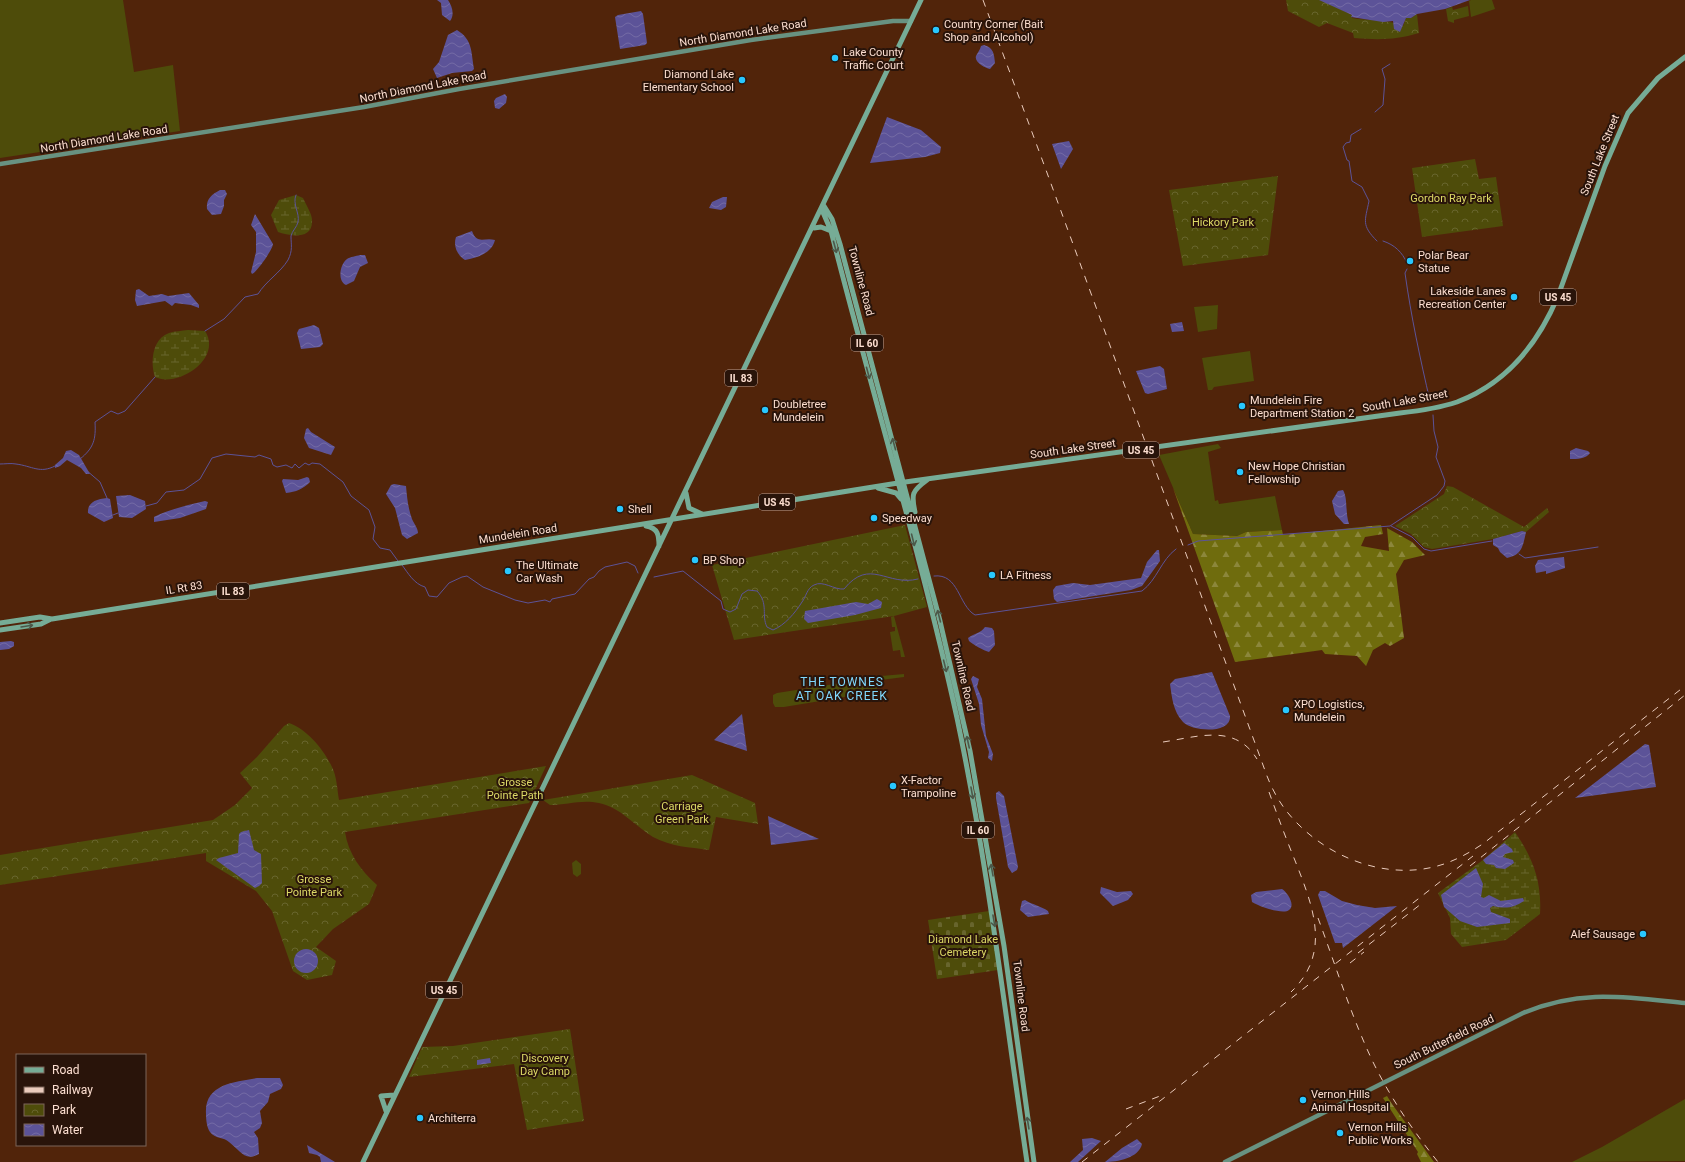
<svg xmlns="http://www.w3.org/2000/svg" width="1685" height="1162" font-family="Roboto,sans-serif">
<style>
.grass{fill:#4e4c0a}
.forest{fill:url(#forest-firs)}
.wetland{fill:url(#wetland-marsh)}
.cemetery{fill:url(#cemetery-stones)}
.park{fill:url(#park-crowns)}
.water{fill:url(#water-waves)}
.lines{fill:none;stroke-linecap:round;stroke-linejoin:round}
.stream{stroke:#5c5398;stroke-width:1}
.secondary{stroke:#689281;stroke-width:4.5}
.primary{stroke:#76ac96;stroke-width:5}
.rail{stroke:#eacbbc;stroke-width:1;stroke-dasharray:7 7;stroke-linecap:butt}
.oneway{stroke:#4c5849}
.poi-dot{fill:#28c8ff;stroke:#29140a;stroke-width:1.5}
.labels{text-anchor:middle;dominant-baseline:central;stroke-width:4;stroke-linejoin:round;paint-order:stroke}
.shield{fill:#29140a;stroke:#bda195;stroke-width:1}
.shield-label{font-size:10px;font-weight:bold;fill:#fcded0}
.poi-label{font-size:11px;fill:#fcded0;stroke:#29140a;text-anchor:start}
.street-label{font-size:11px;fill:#fcded0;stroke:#29140a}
.park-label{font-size:11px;fill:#dcd966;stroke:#29140a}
.neighbourhood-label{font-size:12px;letter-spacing:1px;fill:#81d9fe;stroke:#29140a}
</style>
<defs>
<pattern id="forest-firs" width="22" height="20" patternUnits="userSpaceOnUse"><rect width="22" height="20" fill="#6f6c0d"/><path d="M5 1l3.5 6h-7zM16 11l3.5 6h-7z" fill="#8c873b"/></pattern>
<pattern id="wetland-marsh" width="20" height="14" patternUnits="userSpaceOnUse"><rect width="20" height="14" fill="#4e4c0a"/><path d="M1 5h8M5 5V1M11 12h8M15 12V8" fill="none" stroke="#68652d"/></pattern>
<pattern id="cemetery-stones" width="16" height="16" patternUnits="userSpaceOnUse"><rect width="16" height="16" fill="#4e4c0a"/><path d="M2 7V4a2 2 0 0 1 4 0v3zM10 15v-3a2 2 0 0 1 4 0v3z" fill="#68652d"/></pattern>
<pattern id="park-crowns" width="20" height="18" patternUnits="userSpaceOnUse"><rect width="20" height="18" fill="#4e4c0a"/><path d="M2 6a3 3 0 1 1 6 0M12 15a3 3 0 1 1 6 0" fill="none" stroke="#68652d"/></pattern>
<pattern id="water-waves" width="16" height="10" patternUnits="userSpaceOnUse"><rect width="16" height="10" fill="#5c5398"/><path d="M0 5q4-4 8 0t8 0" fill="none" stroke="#746ba5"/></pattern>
</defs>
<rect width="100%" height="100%" fill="#51240a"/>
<!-- grass -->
<path class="grass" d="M 0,0 L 123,0 L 134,72 L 173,65 L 180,131 L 0,158 Z
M 1471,0 L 1492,0 L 1495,9 L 1471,17 L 1469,1 Z
M 1218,305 L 1217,329 L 1198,332 L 1194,307 Z
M 1250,351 L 1254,381 L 1214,387 L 1212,390 L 1208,390 L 1202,358 Z
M 1218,444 L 1221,448 L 1208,452 L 1215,501 L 1218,500 L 1219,504 L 1275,496 L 1282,530 L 1246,532 L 1237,536 L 1193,534 L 1159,455 Z
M 894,616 L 905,657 L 901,657 L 900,650 L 893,651 L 890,632 L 895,631 L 895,627 L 892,627 L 891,617 Z
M 904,674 L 904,677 L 881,680 L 881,676 Z
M 866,679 L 875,680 L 877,689 L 869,693 L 784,707 L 775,707 L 773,703 L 773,695 L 777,693 Z
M 576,860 L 581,864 L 581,874 L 577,877 L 573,874 L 572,863 Z
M 1685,1099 L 1685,1161 L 1572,1162 L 1602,1147 Z"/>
<!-- forest -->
<path class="forest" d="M 1173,488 L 1193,534 L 1237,536 L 1246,532 L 1282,530 L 1283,535 L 1381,525 L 1383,534 L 1365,537 L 1361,546 L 1389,551 L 1387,528 L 1412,542 L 1425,555 L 1404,560 L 1396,574 L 1404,638 L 1390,646 L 1385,643 L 1373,650 L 1366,666 L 1357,656 L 1325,654 L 1322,650 L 1235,662 Z
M 1387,1096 L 1392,1104 L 1434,1162 L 1421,1162 L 1417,1154 L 1418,1152 L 1383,1098 Z"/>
<!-- wetland -->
<path class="wetland" d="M 296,195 L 303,198 C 306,205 313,215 312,222 C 312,240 289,236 278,232 L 271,215 L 279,200 Z
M 188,330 L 205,331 C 223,359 177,388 155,377 C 150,363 152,339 169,333 C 175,331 182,331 188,330 Z
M 1515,832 C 1533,858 1542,882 1540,914 L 1506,940 L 1462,947 L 1451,934 L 1450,918 L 1438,893 L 1483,860 Z"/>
<!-- cemetery -->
<path class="cemetery" d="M 989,911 L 998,970 L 937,979 L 928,920 Z"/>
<!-- park -->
<path class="park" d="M 1286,0 L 1322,0 L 1352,15 L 1352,18 C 1369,21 1388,19 1403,26 L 1406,18 L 1411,18 L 1417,14 L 1419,33 C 1395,40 1379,40 1354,38 L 1353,33 L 1327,23 L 1319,27 L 1288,11 Z
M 1468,6 L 1469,16 L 1454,20 L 1454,23 L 1448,21 L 1446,9 L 1452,7 L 1453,10 Z
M 1475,159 L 1479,179 L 1496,177 L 1503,226 L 1422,237 L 1412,168 Z
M 1278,176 L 1268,255 L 1183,266 L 1169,190 Z
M 1447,486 L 1453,487 L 1524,527 L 1547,508 L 1549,512 L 1526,532 L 1522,531 L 1493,539 L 1432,549 L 1424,547 L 1411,534 L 1395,526 L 1444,494 Z
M 905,525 L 927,607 L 894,616 L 734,640 L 712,565 Z
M 289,723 C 307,729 324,750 332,767 C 337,777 337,789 339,800 L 546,766 L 529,803 L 345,832 C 348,853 361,871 377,885 L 369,904 L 333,929 L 316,947 L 336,961 L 332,975 L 307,980 L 293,971 L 272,911 L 256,891 L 206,861 L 206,853 L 0,885 L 0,855 L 213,820 L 235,805 L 252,788 L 240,773 L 257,757 L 284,726 Z
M 692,775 L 755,803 L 758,824 L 716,817 L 709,850 C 689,847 672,847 653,837 C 635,826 620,807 599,803 C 582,799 566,805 550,805 L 543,800 Z
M 570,1029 L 584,1121 L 527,1130 L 514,1064 L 409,1077 L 422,1047 L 453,1046 Z"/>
<!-- water -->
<path class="water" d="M 437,0 L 448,0 C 452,6 455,15 450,21 L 442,15 L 441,3 Z
M 1319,0 L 1470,0 L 1445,9 L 1417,14 L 1411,18 L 1406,18 L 1400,32 L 1394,29 L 1393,21 L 1383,22 L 1351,17 L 1352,15 Z
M 641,11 L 643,14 L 647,43 L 645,45 L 620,49 L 615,17 L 618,15 Z
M 457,30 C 473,40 471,52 474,69 L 472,71 L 452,73 L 437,78 L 433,69 L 439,62 L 448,35 Z
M 984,45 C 994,48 994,54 995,63 L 990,69 C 985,68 974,62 976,56 C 978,52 980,50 981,46 Z
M 505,94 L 507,97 L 506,103 L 499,109 L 495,108 L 494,101 L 496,98 Z
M 887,117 L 921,130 L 941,147 L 940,153 L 925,157 L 870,163 Z
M 1069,141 L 1073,149 L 1061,169 L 1052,144 Z
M 220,190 L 225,190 L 227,194 L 224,200 L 224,206 L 221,214 L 212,215 L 207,209 C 206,199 211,195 220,190 Z
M 723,197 L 727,197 L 726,207 L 721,210 L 709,208 L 712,202 Z
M 255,214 L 273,244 C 273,249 257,272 252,274 L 251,272 L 256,252 L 256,232 L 251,225 Z
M 472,231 C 477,245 484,237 495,240 C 492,253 477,258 465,260 C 457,255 453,246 456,237 Z
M 360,255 L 365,255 L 368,263 L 360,267 L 354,281 L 346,285 C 337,281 340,264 347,259 C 350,257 356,256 360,255 Z
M 139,289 L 149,296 L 162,294 L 168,296 L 189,293 L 199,305 L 199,308 L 191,305 L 175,303 L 172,306 L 165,301 L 137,306 L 135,300 L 136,290 Z
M 1182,322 L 1184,331 L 1172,332 L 1170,324 Z
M 314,325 L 319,328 L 323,344 L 320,347 L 301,349 L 297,333 L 299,329 Z
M 1160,366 L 1164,369 L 1167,389 L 1148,394 L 1145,393 L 1136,371 Z
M 308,428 L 311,432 L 335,447 L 331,455 L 309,448 L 304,438 L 306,429 Z
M 1576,448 L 1588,451 L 1590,453 C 1586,459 1577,459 1570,459 L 1570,451 Z
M 71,450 L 79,455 L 90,474 L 86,474 L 81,468 L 67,460 L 60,466 L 55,468 L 55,465 L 63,458 L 66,451 Z
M 307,477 L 309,478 L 310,482 C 303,489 296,492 286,493 L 282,481 L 283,479 L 298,480 Z
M 394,484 L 406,486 C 407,497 408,508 412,519 C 414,524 418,528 418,533 L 407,539 L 402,535 L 395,508 L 386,494 L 391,485 Z
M 1343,490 C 1348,498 1345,512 1349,524 L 1344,524 L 1335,514 L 1332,501 L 1338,491 Z
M 130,495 L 145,501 L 146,509 L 132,518 L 119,517 L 116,496 Z
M 107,498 L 110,499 L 113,518 L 104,522 L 88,513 C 87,502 97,499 107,498 Z
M 205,501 L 208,502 L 206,509 L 180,518 L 154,522 L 154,517 C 170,509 188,505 205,501 Z
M 1522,531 L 1526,532 C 1523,546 1522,555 1507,558 L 1500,552 L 1498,548 L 1493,545 L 1493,539 Z
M 1157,550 L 1159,550 L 1160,561 L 1142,586 L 1131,590 L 1057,602 L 1054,599 L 1053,590 L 1056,586 L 1073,583 L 1090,585 L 1141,578 L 1147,562 Z
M 1564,557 L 1565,568 L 1546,574 L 1546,571 L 1536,573 L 1535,566 L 1538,560 Z
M 877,599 L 882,602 L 881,608 L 855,615 L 808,623 L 804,619 L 805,611 L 856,602 L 868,604 Z
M 985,627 L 992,628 L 994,631 L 995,645 L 989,652 C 984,651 972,644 969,641 L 968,638 C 974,633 980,634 985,627 Z
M 11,641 L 14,642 L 14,646 L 9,649 L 0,650 L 0,642 Z
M 1212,672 L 1230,716 C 1231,735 1191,731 1183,722 C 1173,711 1172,698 1170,684 L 1175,679 Z
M 973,676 L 979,679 L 977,687 L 982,699 L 986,736 L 993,754 L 992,761 L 988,758 L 989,752 L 981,725 L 979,704 L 971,679 Z
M 742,714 L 747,751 L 714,740 Z
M 1645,744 L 1649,745 L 1656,787 L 1575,798 Z
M 999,791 L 1004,796 L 1018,867 L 1017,870 L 1012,873 L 1008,867 L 996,798 L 996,793 Z
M 768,816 L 819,839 L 771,845 Z
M 249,830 L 254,850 L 261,854 L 262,883 L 259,886 L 255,888 L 216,860 L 219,858 L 238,853 L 239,834 L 241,832 Z
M 1504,843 L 1512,849 L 1513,852 L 1505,854 L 1503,857 L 1513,860 L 1514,863 L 1505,869 L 1496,868 L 1494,865 L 1486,864 L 1483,860 Z
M 1476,868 L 1483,884 L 1481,897 L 1484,898 L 1489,895 L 1501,901 L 1523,898 L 1524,901 C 1513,908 1506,909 1493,906 L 1490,908 L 1491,912 L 1510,919 L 1510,923 L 1477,927 L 1460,921 L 1444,907 L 1441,895 Z
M 1101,887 L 1117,892 L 1131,891 L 1133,894 L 1128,900 L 1113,906 L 1100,893 Z
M 1282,889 C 1287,892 1296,905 1289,910 C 1283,915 1258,906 1252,902 L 1251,895 L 1256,892 Z
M 1320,891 L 1325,891 L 1342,901 L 1357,905 L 1375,908 L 1397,906 L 1343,948 L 1342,943 L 1335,943 L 1318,895 Z
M 1025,900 C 1033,905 1041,906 1048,911 L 1049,914 L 1028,917 L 1020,910 L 1022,901 Z
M294 961a12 12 0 1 1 24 0a12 12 0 1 1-24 0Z
M 490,1058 L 491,1063 L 477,1065 L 477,1060 Z
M 257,1078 L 280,1078 L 283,1085 L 281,1089 L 270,1094 L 268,1102 L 260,1111 L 262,1123 L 260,1128 L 254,1132 L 258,1138 L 259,1154 C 244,1162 240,1150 229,1142 C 224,1137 215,1139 210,1132 C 207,1128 206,1120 206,1114 C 204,1084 234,1082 257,1078 Z
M 1092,1138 L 1101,1141 L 1078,1162 L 1070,1162 L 1083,1150 L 1082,1139 Z
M 1137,1139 L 1142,1144 C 1139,1158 1117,1162 1105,1162 L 1122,1148 Z
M 307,1145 L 335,1162 L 321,1162 L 320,1157 L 317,1155 L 309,1153 Z"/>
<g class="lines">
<!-- stream -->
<path class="stream" d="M 1375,112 L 1383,105 L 1385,79 L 1382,69 L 1390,64
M 1361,129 L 1351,135 L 1350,142 L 1346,143 L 1343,147 L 1347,160 L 1349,161 L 1352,181 L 1362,187 L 1369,201 C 1365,221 1361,225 1377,241
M 1383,241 C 1395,245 1402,252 1407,263
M 1407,269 L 1405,273 C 1411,316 1420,358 1430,401
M 205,331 L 224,319 L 245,297 L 258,294 C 266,281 280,273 288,260 C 293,250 291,245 291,236 C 292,231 297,227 298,222 C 300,213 292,204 296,195
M 80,459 C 94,448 96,439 95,422 L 111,411 L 118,414 L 125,411 L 155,377
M 0,464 C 5,464 11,463 16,464 C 32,466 40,474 55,466
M 86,470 L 100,482 L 107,498
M 146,506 L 157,503 L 166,492 L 184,490 L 200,479 L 212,458 L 226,454 L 255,457 L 259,455 L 271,459 L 273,465 L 277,467 L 286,465 L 292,468 L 295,464 L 299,468 L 305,463 L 309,465 L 312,463 L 320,464 L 343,482 L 351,496 L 369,510 L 375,527 L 373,539 L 380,548 L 390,550 L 398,561
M 113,515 L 118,513
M 1391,526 L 1412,537 L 1424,549 L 1431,551 L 1492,541
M 1188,545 L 1198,541 L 1390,526 L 1437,495 L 1444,486 L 1445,481 L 1436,457 L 1438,447 L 1434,431 L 1433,415
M 1519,554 L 1525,558 L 1598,547
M 402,565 C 408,573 414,584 425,587 L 429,596 L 437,597 L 449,583 L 462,577 L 467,576 L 483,587 L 515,600 L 528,603 L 545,600 L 550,602 L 552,599 L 575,594 L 589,579 L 594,577 L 599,571 L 605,567 L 627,562 L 635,566 L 638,573
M 934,576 C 959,573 958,605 975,615 L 1142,591 C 1157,580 1161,560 1176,549
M 654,577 L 683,571 L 721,601 L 723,609 L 730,612 L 736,609 L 742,594 L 748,590 L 757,591 C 769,604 761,615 767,627 L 773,630 C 785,625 795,613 802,602 C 806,597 807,588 814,585 C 823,580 834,590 844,589 C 870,557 887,587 918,579"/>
<!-- secondary -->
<path class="secondary" d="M 0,164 L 364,107 L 459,89 L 751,40 L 893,21 L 911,21
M 1225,1162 L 1523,1013 C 1580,989 1625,997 1685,1003"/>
<!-- primary -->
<path class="primary" d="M 824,206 L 832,219 L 840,244 L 940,621 L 970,751 L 1004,946 L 1034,1162
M 822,210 L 831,231 C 872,393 921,554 957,718 C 988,865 1005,1014 1027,1162
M 814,228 L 821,227 L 831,231
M 878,488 L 896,493 L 901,499
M 686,493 L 689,508 L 702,514
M 915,512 C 911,494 912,491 927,480
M 646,526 C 658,528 659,535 659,546
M 0,623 L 40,617 L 52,619 L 898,483 L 1400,413 C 1418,411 1439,408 1457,402 C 1507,383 1538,344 1558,296 L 1605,166 L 1628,113 L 1658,78 L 1685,57
M 0,630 L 41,624 L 51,619
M 386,1111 L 381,1096 L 394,1095
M 363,1162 C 546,773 737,388 921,0"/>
<!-- rail -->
<path class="rail" d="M 983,0 L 1046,170 L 1267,776 C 1272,789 1279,802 1288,813 C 1324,857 1388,883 1444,864 C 1458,859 1471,852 1484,843 L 1685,686
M 1163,742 C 1197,737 1235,723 1257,759
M 1269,792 C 1277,814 1285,836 1294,858 C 1312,904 1333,952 1291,992
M 1470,866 L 1685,695
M 1318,918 C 1334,961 1348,1006 1367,1049 C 1385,1090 1410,1127 1438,1162
M 1358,953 L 1421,904
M 1350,963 L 1364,952
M 1126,1109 L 1160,1096
M 1082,1162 L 1473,856"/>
</g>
<!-- one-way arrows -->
<defs><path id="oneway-shaft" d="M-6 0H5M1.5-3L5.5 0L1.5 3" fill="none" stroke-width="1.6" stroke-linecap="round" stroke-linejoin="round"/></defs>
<g class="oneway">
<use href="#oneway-shaft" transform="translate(835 247) rotate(75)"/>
<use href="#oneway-shaft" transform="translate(868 373) rotate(75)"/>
<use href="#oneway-shaft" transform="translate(894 444) rotate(-105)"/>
<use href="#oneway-shaft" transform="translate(913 540) rotate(76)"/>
<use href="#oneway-shaft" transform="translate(939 616) rotate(-104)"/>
<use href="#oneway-shaft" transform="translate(27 626) rotate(-9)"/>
<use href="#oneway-shaft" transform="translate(945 666) rotate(76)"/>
<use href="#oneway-shaft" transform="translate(968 742) rotate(-102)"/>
<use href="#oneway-shaft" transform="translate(972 793) rotate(80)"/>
<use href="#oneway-shaft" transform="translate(992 870) rotate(-100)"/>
<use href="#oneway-shaft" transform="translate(994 921) rotate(80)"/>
<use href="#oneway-shaft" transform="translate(1028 1123) rotate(-99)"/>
</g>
<!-- markers -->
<g class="poi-dot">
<circle cx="936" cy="30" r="4"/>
<circle cx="835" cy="58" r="4"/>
<circle cx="742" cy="80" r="4"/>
<circle cx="1410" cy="261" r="4"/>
<circle cx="1514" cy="297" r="4"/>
<circle cx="1242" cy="406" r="4"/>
<circle cx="765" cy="410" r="4"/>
<circle cx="1240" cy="472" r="4"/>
<circle cx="620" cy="509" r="4"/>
<circle cx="874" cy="518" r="4"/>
<circle cx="695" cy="560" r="4"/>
<circle cx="508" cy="571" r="4"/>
<circle cx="992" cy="575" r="4"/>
<circle cx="1286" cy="710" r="4"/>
<circle cx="893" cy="786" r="4"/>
<circle cx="1643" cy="934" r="4"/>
<circle cx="1303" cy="1100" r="4"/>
<circle cx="420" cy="1118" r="4"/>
<circle cx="1340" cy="1133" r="4"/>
</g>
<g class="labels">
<!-- shield labels -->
<g class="shield">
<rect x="1540" y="289" width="36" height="16" rx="3"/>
<rect x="851" y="335" width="32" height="16" rx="3"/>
<rect x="725" y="370" width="32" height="16" rx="3"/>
<rect x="1123" y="442" width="36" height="16" rx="3"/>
<rect x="759" y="494" width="36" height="16" rx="3"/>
<rect x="217" y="583" width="32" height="16" rx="3"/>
<rect x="962" y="822" width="32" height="16" rx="3"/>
<rect x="426" y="982" width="36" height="16" rx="3"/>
</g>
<g class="shield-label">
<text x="1558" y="297">US 45</text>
<text x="867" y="343">IL 60</text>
<text x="741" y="378">IL 83</text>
<text x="1141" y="450">US 45</text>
<text x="777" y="502">US 45</text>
<text x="233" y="591">IL 83</text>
<text x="978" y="830">IL 60</text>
<text x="444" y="990">US 45</text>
</g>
<!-- poi labels -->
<g class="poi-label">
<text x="944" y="24">Country Corner (Bait<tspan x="944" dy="13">Shop and Alcohol)</tspan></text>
<text x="843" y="52">Lake County<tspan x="843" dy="13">Traffic Court</tspan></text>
<text x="734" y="74" text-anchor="end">Diamond Lake<tspan x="734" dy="13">Elementary School</tspan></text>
<text x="1418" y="255">Polar Bear<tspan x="1418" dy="13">Statue</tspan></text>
<text x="1506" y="291" text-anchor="end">Lakeside Lanes<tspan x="1506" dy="13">Recreation Center</tspan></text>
<text x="1250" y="400">Mundelein Fire<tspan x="1250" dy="13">Department Station 2</tspan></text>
<text x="773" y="404">Doubletree<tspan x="773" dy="13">Mundelein</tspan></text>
<text x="1248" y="466">New Hope Christian<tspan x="1248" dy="13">Fellowship</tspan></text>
<text x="628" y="509">Shell</text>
<text x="882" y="518">Speedway</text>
<text x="703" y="560">BP Shop</text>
<text x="516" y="565">The Ultimate<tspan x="516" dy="13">Car Wash</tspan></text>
<text x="1000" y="575">LA Fitness</text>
<text x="1294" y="704">XPO Logistics,<tspan x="1294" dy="13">Mundelein</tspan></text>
<text x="901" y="780">X-Factor<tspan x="901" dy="13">Trampoline</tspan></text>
<text x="1635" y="934" text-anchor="end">Alef Sausage</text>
<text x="1311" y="1094">Vernon Hills<tspan x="1311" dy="13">Animal Hospital</tspan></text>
<text x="428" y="1118">Architerra</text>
<text x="1348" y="1127">Vernon Hills<tspan x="1348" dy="13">Public Works</tspan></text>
</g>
<!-- street labels -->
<g class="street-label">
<text transform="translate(743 33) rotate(-9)">North Diamond Lake Road</text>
<text transform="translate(423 87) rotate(-11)">North Diamond Lake Road</text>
<text transform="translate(104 139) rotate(-9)">North Diamond Lake Road</text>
<text transform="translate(1600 155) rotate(-68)">South Lake Street</text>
<text transform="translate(861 281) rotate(75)">Townline Road</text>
<text transform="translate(1405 401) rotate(-10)">South Lake Street</text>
<text transform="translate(1073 449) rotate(-8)">South Lake Street</text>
<text transform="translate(518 534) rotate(-9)">Mundelein Road</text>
<text transform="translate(184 588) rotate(-9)">IL Rt 83</text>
<text transform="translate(963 676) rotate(77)">Townline Road</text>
<text transform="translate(1021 996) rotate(83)">Townline Road</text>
<text transform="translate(1444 1042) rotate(-26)">South Butterfield Road</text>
</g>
<!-- park labels -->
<g class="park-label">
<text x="1451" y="198">Gordon Ray Park</text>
<text x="1223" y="222">Hickory Park</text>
<text x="515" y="782">Grosse<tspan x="515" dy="13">Pointe Path</tspan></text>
<text x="682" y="806">Carriage<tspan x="682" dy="13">Green Park</tspan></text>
<text x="314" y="879">Grosse<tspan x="314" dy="13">Pointe Park</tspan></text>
<text x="963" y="939">Diamond Lake<tspan x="963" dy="13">Cemetery</tspan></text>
<text x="545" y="1058">Discovery<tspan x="545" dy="13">Day Camp</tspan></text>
</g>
<!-- neighbourhood labels -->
<g class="neighbourhood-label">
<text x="842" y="682">THE TOWNES<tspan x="842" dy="14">AT OAK CREEK</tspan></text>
</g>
</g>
<!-- legend -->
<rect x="16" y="1054" width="130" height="92" fill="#29140a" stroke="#7d6559"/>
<rect x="24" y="1067" width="20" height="6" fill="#76ac96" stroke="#7d6559"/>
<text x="52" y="1074" font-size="12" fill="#fcded0">Road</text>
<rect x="24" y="1087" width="20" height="6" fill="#eacbbc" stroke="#7d6559"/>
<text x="52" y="1094" font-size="12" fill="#fcded0">Railway</text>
<rect x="24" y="1104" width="20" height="12" fill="url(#park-crowns)" stroke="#7d6559"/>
<text x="52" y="1114" font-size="12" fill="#fcded0">Park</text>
<rect x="24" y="1124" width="20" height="12" fill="url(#water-waves)" stroke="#7d6559"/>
<text x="52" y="1134" font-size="12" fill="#fcded0">Water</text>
</svg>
